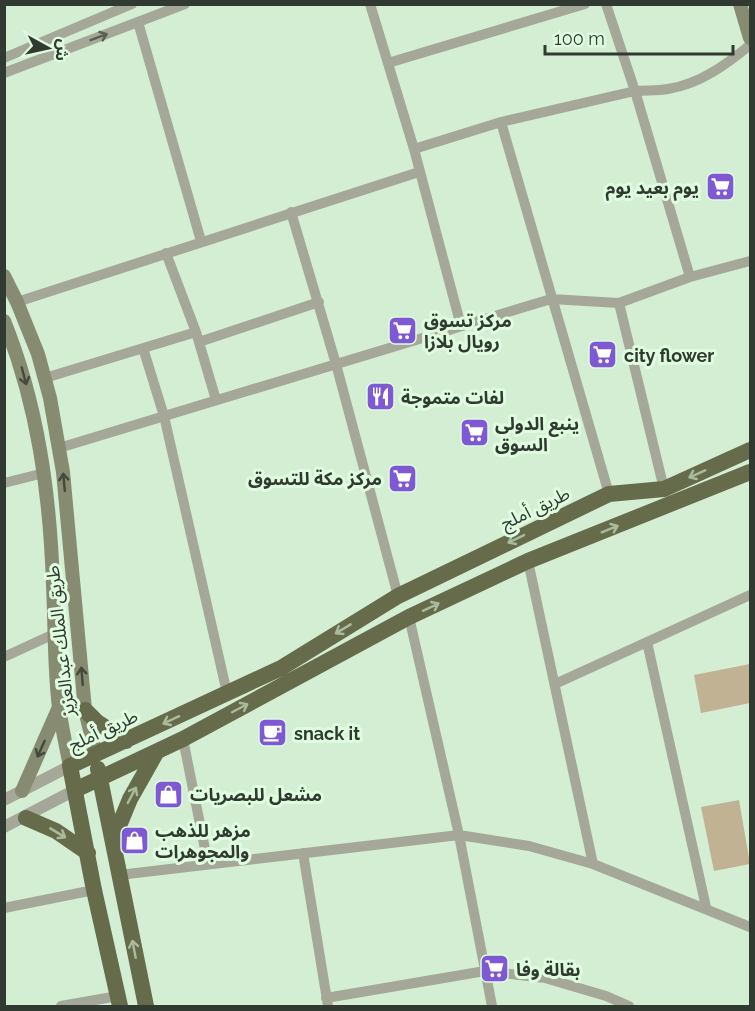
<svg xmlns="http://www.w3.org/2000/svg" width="755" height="1011" font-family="Raleway,'Noto Sans Arabic',sans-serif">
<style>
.green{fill:#c0b293}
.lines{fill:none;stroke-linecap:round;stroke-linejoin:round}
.minor{stroke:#a5a898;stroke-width:10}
.tertiary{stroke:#a5a898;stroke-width:12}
.secondary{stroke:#868b72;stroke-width:14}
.trunk{stroke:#666c4b;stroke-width:16}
.oneway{stroke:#596054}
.oneway2{stroke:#414a3d}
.oneway3{stroke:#a9bb9d}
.labels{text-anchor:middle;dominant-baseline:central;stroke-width:6;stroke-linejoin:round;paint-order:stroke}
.poi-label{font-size:18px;font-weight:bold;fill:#303a30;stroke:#e0fce0;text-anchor:start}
.street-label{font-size:18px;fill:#303a30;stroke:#e0fce0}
</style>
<rect width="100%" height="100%" fill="#d3eed3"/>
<!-- green -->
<path class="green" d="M 750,664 L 750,703 L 701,713 L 694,675 Z
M 739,800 L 750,864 L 714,871 L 701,807 Z"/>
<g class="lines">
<!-- minor -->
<path class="minor" d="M 370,4 L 414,149 L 461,326
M 606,4 L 635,91 C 646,90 657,91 668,89 C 700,84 727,64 750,45
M 138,22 L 201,241
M 4,58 L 132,4
M 388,63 L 585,4
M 4,73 L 185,4
M 501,122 L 609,494
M 414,149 L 501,122 L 635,91 L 690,277
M 291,212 L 336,364 L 398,596
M 166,253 L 196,332 L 216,400
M 17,302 L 419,172
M 619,303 L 664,489
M 199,342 L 319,302
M 143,348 L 164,416 L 227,693
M 45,378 L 196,332
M 59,448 L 551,299 L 619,303 L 690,277 L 750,261
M 4,483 L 44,473
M 528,561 L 593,864
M 409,617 L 459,835 L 492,1006
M 647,642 L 706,907
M 4,657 L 54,634
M 555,684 L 750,595
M 183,739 L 208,864
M 303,853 L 328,1006
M 119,875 L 459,835 L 529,846 L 593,864 L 750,927
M 4,908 L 94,890
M 326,998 L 485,971 L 545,978 L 606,996 L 629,1006
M 61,1006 L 118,996"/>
<!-- tertiary -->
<path class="tertiary" d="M 4,800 L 70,766
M 4,827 L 75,790"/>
<!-- secondary -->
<path class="secondary" d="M 740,4 L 750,38
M 4,276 L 17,302 L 38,354 L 50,398 L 63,472 L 85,710 L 96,755
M 4,321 C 38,405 50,495 53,585 C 55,625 54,667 59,708 C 62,727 66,747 70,766
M 22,791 L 59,707"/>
<!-- trunk -->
<path class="trunk" d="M 85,710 L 97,722 L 126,741
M 98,769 L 146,1006
M 75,790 L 183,739 L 409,617 L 528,561 L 750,472
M 26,818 L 56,831 L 88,853
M 114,838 L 130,799 L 156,753
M 120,1006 L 94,890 L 70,766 L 281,668 L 398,596 L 609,494 L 664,489 L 750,450"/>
</g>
<!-- one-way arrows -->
<defs><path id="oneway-shaft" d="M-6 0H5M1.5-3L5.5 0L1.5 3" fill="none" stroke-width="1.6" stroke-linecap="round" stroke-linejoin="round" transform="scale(1.5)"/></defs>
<use class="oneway" href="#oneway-shaft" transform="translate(99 37) rotate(-21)"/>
<g class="oneway2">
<use href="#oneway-shaft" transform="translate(24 376) rotate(75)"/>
<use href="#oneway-shaft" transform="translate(64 482) rotate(-95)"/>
<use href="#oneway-shaft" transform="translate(82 676) rotate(-95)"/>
<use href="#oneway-shaft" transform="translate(41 749) rotate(114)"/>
</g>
<g class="oneway3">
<use href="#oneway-shaft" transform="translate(697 474) rotate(156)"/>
<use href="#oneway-shaft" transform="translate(610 529) rotate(-22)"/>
<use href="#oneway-shaft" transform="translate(516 539) rotate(154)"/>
<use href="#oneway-shaft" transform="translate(431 607) rotate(-25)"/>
<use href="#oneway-shaft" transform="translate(343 629) rotate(149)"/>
<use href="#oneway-shaft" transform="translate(240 708) rotate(-28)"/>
<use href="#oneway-shaft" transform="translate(171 720) rotate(155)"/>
<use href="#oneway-shaft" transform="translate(132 795) rotate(-62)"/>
<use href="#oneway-shaft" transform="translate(58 833) rotate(31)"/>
<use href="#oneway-shaft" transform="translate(134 949) rotate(-101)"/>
</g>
<!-- icons -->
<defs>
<symbol id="supermarket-square" viewBox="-11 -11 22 22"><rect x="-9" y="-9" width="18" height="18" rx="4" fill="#7f59d3" stroke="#e0fce0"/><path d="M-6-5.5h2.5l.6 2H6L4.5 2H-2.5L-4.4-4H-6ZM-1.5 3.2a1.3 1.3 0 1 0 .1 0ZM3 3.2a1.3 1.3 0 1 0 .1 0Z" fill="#fff"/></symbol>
<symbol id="restaurant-square" viewBox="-11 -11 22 22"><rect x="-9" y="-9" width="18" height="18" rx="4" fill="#7f59d3" stroke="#e0fce0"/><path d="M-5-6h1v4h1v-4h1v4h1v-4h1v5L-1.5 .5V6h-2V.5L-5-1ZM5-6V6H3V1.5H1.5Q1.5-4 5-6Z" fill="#fff"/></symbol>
<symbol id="cafe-square" viewBox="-11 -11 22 22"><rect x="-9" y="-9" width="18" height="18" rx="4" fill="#7f59d3" stroke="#e0fce0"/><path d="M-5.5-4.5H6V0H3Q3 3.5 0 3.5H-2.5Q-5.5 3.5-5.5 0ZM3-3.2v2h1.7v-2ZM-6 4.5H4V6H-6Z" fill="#fff"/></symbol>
<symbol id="shop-square" viewBox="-11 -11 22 22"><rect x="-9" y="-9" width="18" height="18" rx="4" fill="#7f59d3" stroke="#e0fce0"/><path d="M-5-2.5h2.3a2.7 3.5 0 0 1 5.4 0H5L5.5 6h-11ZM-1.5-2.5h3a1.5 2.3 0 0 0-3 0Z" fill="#fff"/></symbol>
</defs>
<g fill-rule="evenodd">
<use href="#supermarket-square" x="704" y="170" width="33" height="33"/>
<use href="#supermarket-square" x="386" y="314" width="33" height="33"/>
<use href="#supermarket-square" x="586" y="338" width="33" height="33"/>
<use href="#restaurant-square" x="364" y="380" width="33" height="33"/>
<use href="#supermarket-square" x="458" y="416" width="33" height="33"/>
<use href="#supermarket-square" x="386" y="462" width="33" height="33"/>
<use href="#cafe-square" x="256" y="716" width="33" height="33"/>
<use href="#shop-square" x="152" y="778" width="33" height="33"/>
<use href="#shop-square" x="118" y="824" width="33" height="33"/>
<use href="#supermarket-square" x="478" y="952" width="33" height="33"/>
</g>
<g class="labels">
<!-- poi labels -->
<g class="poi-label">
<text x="699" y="187" text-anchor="end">يوم بعيد يوم</text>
<text x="424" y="320">مركز تسوق<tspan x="424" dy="21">رويال بلازا</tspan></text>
<text x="624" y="355">city flower</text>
<text x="401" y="397">لفات متموجة</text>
<text x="495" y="423">ينبع الدولى<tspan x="495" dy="21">السوق</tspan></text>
<text x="382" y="478" text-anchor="end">مركز مكة للتسوق</text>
<text x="294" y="733">snack it</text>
<text x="190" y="794">مشعل للبصريات</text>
<text x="155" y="830">مزهر للذهب<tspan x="155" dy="21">والمجوهرات</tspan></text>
<text x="516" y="969">بقالة وفا</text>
</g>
<!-- street labels -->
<g class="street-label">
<text transform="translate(535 508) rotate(-26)">طريق أملج</text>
<text transform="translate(60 641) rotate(-96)">طريق الملك عبدالعزيز</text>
<text transform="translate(103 730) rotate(-25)">طريق أملج</text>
</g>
</g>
<!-- border -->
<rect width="755" height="1011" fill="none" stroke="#303a30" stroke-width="12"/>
<!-- north arrow -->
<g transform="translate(48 48) rotate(98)" stroke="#e0fce0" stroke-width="4.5" paint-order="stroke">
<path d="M0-4.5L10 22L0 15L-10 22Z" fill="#303a30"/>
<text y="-9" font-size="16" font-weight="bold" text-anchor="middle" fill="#303a30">ش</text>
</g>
<!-- scale -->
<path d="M545 45v9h188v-9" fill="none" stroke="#303a30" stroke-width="3"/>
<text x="554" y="45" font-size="18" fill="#303a30" stroke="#e0fce0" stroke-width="4.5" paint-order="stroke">100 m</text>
</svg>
